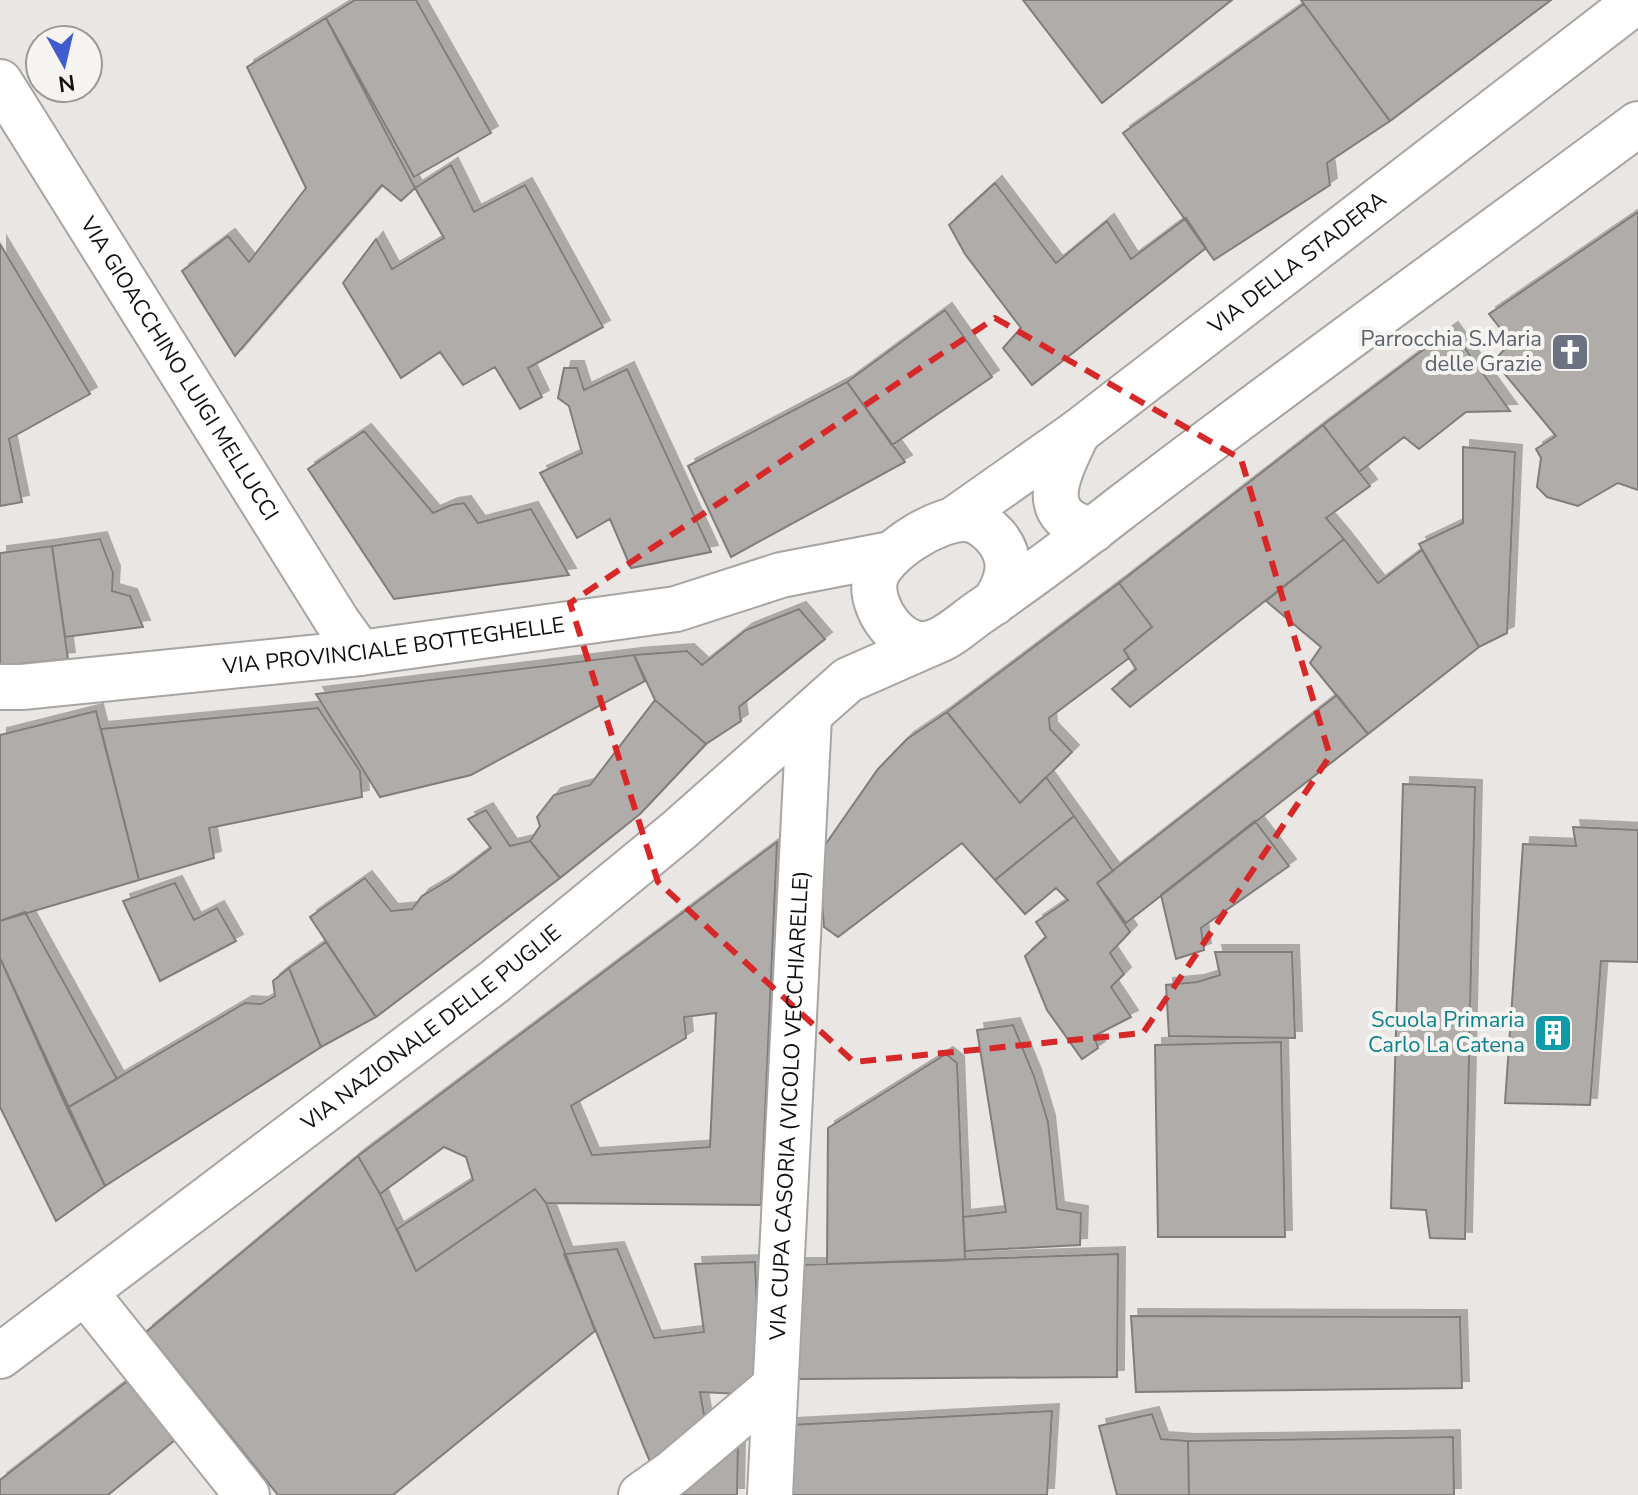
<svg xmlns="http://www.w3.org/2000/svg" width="1638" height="1495" font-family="'Nunito Sans',sans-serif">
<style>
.building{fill:#b0acaa;stroke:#807d7b;stroke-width:2;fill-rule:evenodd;filter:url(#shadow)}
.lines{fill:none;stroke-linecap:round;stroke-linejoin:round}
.minor-casing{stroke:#a7a5a2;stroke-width:48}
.major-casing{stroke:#a7a5a2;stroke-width:48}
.minor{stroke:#fff;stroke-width:44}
.major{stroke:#fff;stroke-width:44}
.marked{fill:none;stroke:#d62828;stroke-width:6;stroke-dasharray:16 10;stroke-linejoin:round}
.labels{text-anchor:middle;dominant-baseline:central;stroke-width:8;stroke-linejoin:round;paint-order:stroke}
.street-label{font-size:22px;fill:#11100f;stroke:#f6f4f0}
.worship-label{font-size:22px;fill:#5b616d;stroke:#f6f4f0;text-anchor:end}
.culture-label{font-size:22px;fill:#0d838f;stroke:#f6f4f0;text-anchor:end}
</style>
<defs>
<filter id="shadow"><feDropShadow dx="7" dy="-7" stdDeviation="0" flood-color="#0004"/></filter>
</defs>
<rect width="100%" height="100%" fill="#e9e6e3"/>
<!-- building -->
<path class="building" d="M 355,0 L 416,0 L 491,133 L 414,177 L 326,18 Z
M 1023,0 L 1232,0 L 1102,103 Z
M 1301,0 L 1551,0 L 1390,121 Z
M 1304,4 L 1390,121 L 1327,163 L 1330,185 L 1214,260 L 1123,133 Z
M 326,18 L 415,188 L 401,201 L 382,185 L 235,356 L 182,271 L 228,236 L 249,262 L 306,188 L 247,67 Z
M 451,165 L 474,212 L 525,185 L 603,327 L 528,368 L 542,397 L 520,409 L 495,367 L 463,385 L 440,352 L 401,378 L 343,283 L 376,239 L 392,269 L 444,238 L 415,188 Z
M 995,183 L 1056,263 L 1107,221 L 1131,259 L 1186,218 L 1206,248 L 1032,385 L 1003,348 L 1021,328 L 965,254 L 949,225 Z
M 1638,212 L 1638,490 L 1618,483 L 1578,506 L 1547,497 L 1537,487 L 1541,458 L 1536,449 L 1556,436 L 1494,361 L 1511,342 L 1489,314 Z
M 0,244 L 90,394 L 9,439 L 22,502 L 0,506 Z
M 945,310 L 992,377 L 892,445 L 847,382 Z
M 1451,329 L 1510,411 L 1466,412 L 1419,449 L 1404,437 L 1359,472 L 1323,425 Z
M 564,368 L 577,368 L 584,390 L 627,369 L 711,552 L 631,568 L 610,519 L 577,538 L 540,473 L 582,453 L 569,406 L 558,398 Z
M 847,382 L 905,462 L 731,557 L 688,466 Z
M 1323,425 L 1370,486 L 1326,518 L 1344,539 L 1130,707 L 1112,689 L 1136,669 L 1124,650 L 1152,627 L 1119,583 Z
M 364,431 L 433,513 L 451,505 L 464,503 L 478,523 L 531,509 L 569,575 L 394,599 L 308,469 Z
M 1463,447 L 1515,452 L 1507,633 L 1479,647 L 1419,544 L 1463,523 Z
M 100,539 L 113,573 L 112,591 L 130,596 L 143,627 L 65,637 L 52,546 Z
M 1344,539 L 1378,583 L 1422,550 L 1479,647 L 1368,734 L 1310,663 L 1321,647 L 1266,601 Z
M 52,546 L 68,659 L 0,666 L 0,553 Z
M 1119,583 L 1152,627 L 1124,650 L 1129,658 L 1049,718 L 1050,729 L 1072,752 L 1020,803 L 947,712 Z
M 799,609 L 825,639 L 739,707 L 741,721 L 706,744 L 655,700 L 634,655 L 687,651 L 702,665 L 746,630 Z
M 634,655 L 645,681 L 471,775 L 380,797 L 316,694 Z
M 1337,695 L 1368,734 L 1126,923 L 1097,883 Z
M 655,700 L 706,744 L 640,814 L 560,878 L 530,841 L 540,826 L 537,817 L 554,795 L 590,785 Z
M 318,708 L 360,771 L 362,797 L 209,828 L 214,858 L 139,880 L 101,729 Z
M 96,711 L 139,880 L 0,921 L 0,735 Z
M 947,712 L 1020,803 L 1046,777 L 1074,816 L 995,880 L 962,843 L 838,937 L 824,927 L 821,890 L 825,845 L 878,769 L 907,739 Z
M 1403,784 L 1475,787 L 1465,1239 L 1430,1238 L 1426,1210 L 1391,1208 Z
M 486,810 L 510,846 L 530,841 L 560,878 L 376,1017 L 310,917 L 365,878 L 391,911 L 412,909 L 422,896 L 449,880 L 491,848 L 468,819 Z
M 1074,816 L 1113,871 L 1097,883 L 1130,932 L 1110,953 L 1124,974 L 1111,987 L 1131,1017 L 1094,1036 L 1098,1048 L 1082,1059 L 1047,1010 L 1025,956 L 1046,937 L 1036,922 L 1068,900 L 1056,888 L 1025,914 L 995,880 Z
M 1255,821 L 1289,866 L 1201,928 L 1204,950 L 1176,959 L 1161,895 Z
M 1573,827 L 1638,830 L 1638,962 L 1601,961 L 1590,1105 L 1505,1103 L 1523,844 L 1576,846 Z
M 777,842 L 761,1205 L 546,1203 L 535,1189 L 416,1271 L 397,1229 L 473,1180 L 466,1157 L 444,1147 L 380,1194 L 358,1156 ZM 716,1013 L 710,1147 L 592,1155 L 571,1106 L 686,1038 L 684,1017 Z
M 175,883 L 194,920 L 217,908 L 236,941 L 160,981 L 123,901 Z
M 25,912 L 117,1079 L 67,1108 L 0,958 L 0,921 Z
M 326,942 L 376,1017 L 321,1047 L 289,968 Z
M 1215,952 L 1292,952 L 1295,1038 L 1169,1036 L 1166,985 L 1197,982 L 1220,975 Z
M 0,958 L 105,1186 L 56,1221 L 0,1107 Z
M 289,968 L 321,1047 L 105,1186 L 67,1108 L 245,1003 L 261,1004 L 275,996 L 273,981 Z
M 1013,1025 L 1034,1076 L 1048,1122 L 1057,1209 L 1081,1213 L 1080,1245 L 965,1251 L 963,1217 L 1006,1212 L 977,1030 Z
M 1281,1042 L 1285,1237 L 1158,1237 L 1155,1045 Z
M 946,1054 L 957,1063 L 965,1260 L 827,1264 L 828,1128 Z
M 358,1156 L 380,1194 L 416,1271 L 535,1189 L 546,1203 L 595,1331 L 393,1495 L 278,1495 L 146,1332 Z
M 617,1249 L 654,1338 L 704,1332 L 695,1264 L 755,1262 L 761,1395 L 700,1392 L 710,1448 L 658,1481 L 564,1254 Z
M 1118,1254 L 1117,1377 L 799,1379 L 798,1265 Z
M 1131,1316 L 1460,1317 L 1462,1388 L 1136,1392 Z
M 134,1376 L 181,1435 L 108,1495 L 0,1495 L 0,1480 Z
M 1052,1411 L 1047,1495 L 787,1495 L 790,1425 Z
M 1152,1414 L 1161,1439 L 1188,1441 L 1189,1495 L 1117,1495 L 1099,1426 Z
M 1453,1437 L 1454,1495 L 1189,1495 L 1188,1441 Z
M 738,1444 L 737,1495 L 671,1495 Z"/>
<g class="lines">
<defs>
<g id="minor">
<path id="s1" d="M 0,82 L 337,621 L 360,653"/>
<path id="s2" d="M 0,687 L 22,687 L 360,653 L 676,609 L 781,575 L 890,554"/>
<path d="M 85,1292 L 247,1495"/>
<path d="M 641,1495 L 672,1473 L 775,1386"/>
<path id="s3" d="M 770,1495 L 809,717"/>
</g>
<g id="major">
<path d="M 1078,432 C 1060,470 1032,517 1093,530"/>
<path id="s4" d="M 953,520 L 1078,432 L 1638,0"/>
<path d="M 994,603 C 1009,580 1014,559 996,537 C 988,528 979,520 966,519 C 939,517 880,553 875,580 C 869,607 900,652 931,643 C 947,639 963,624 977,614 C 1025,581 1072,546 1118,510 C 1289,379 1465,253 1638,124"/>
<path id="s5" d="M 0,1356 L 494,982 L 679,830 L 848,680 L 932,643"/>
</g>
</defs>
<!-- minor casing -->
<use href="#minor" class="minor-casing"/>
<!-- major casing -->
<use href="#major" class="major-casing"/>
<!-- minor -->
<use href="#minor" class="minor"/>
<!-- major -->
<use href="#major" class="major"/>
</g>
<!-- marked area -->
<path class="marked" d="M 995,318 L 1241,459 L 1330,756 L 1143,1033 L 854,1062 L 658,882 L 570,603 Z"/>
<!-- icons -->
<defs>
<symbol id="church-square" viewBox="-11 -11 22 22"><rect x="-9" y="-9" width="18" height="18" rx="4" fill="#6b7280" stroke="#f6f4f0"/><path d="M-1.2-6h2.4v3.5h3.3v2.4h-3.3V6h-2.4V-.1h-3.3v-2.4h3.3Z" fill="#fff"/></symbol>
<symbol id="building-square" viewBox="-11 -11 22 22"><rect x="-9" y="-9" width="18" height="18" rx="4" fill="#0f9aa8" stroke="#f6f4f0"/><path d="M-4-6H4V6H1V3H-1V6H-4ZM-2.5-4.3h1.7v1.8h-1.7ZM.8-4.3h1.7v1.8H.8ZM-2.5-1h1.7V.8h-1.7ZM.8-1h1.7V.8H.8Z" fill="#fff"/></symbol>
</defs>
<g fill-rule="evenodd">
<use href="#church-square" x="1548" y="330" width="44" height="44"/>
<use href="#building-square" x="1531" y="1011" width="44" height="44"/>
</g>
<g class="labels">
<!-- street labels -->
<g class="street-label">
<text stroke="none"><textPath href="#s4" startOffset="430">VIA DELLA STADERA</textPath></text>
<text stroke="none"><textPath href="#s1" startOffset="338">VIA GIOACCHINO LUIGI MELLUCCI</textPath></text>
<text stroke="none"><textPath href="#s2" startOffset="396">VIA PROVINCIALE BOTTEGHELLE</textPath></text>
<text stroke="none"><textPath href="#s5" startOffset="542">VIA NAZIONALE DELLE PUGLIE</textPath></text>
<text stroke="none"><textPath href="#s3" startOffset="390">VIA CUPA CASORIA (VICOLO VECCHIARELLE)</textPath></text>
</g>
<!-- worship labels -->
<g class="worship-label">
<text x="1542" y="339">Parrocchia S.Maria<tspan x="1542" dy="25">delle Grazie</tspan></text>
</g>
<!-- culture labels -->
<g class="culture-label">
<text x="1525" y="1020">Scuola Primaria<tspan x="1525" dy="25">Carlo La Catena</tspan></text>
</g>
</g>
<!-- north arrow -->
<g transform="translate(64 64) rotate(172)"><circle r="38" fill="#f6f4f0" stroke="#9a9996" stroke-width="2"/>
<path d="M0-6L14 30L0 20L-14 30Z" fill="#405bce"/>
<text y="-12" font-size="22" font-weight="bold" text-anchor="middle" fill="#11100f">N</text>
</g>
</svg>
